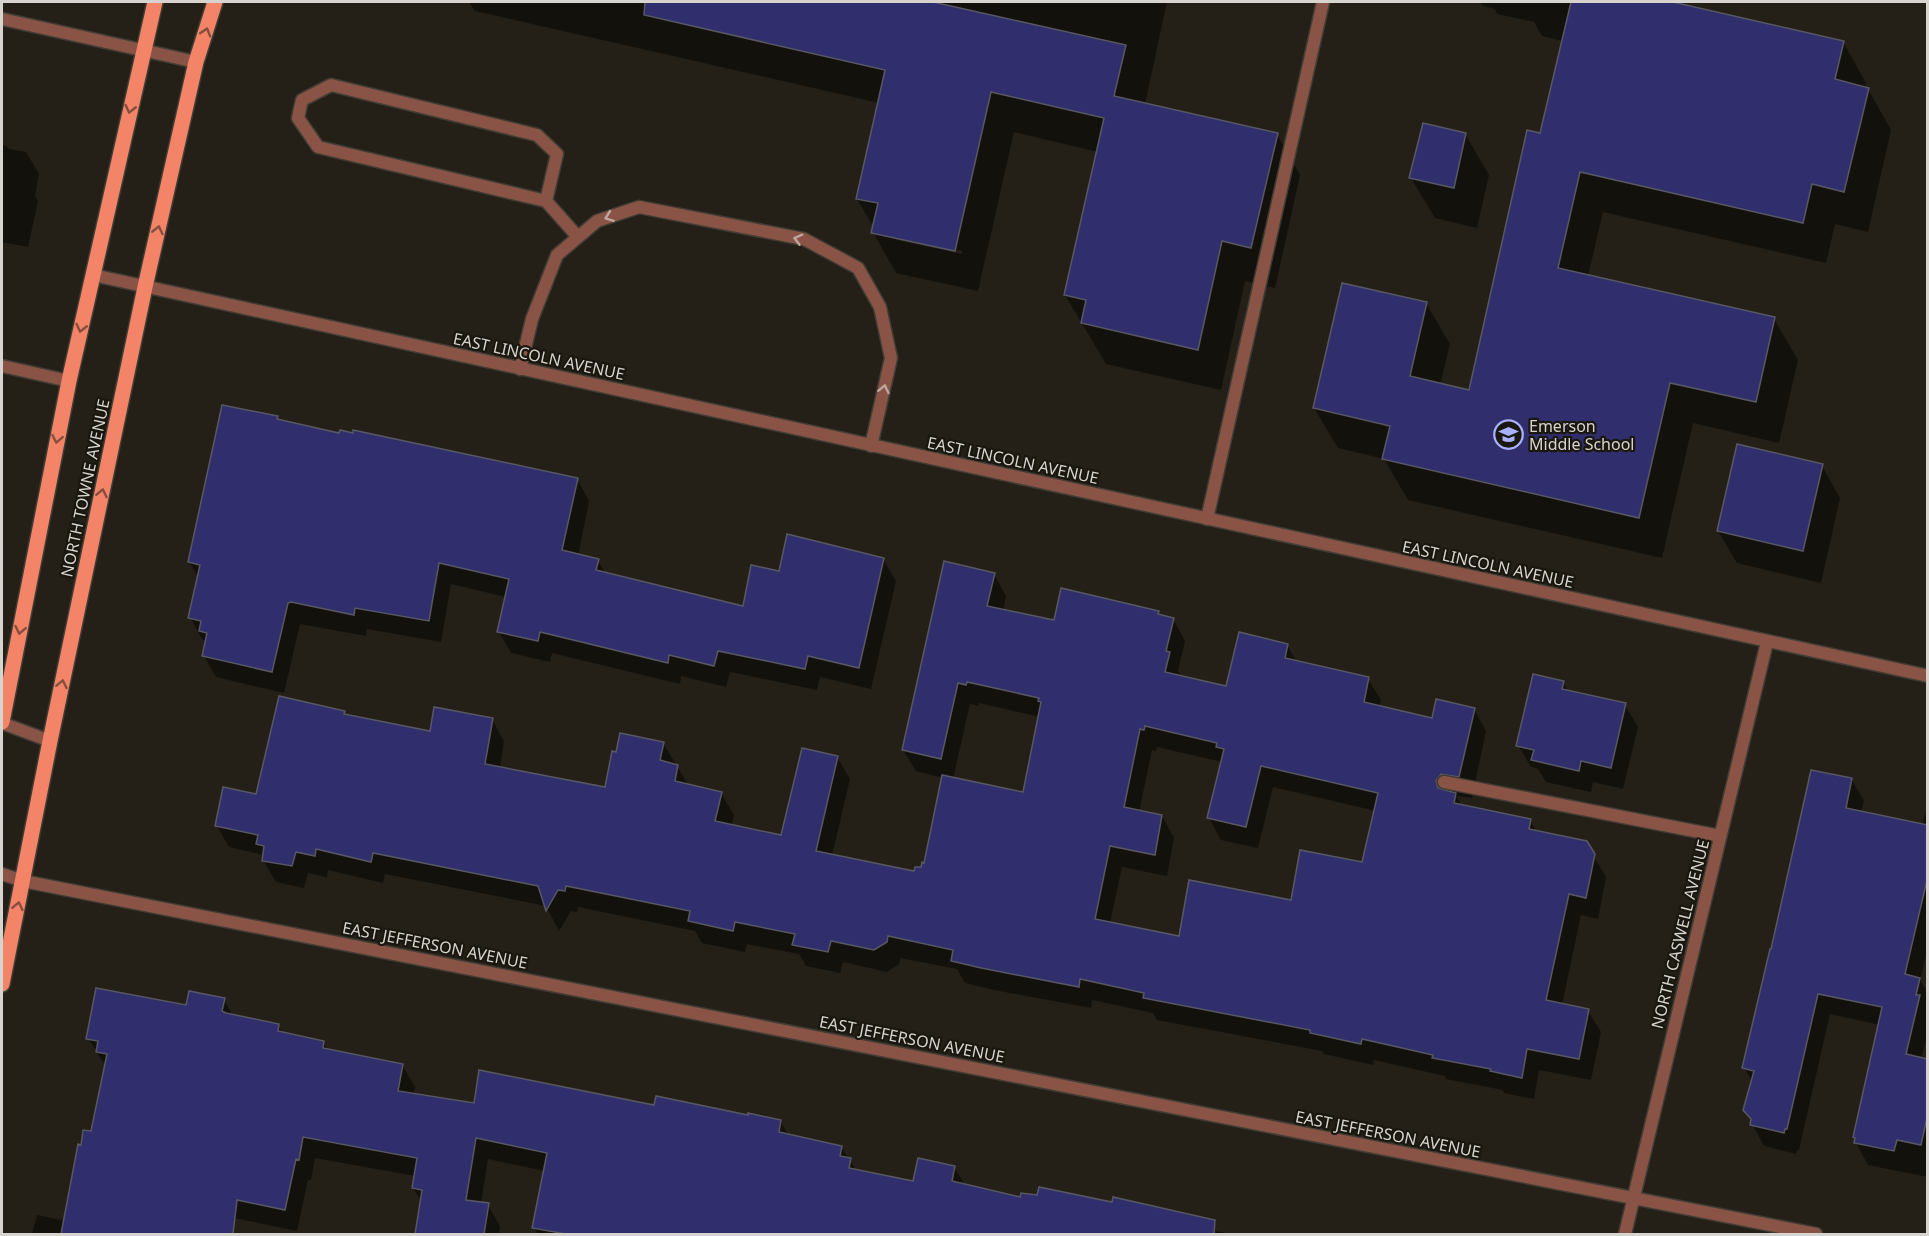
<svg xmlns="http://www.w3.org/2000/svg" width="1929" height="1236" font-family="'Noto Sans',sans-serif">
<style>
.shadow{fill:#0007;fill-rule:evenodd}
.building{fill:#312e6d;stroke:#575862;stroke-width:1.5;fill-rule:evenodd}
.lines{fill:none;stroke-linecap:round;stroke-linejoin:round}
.service-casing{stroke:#413d35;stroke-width:15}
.minor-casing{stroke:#413d35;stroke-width:15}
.primary-casing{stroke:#413d35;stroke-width:18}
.service{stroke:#895446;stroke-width:12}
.minor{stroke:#895446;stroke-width:12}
.primary{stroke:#f38468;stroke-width:15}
.oneway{stroke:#864e3c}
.oneway2{stroke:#bca79f}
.labels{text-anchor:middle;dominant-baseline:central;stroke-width:4.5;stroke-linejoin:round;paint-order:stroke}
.street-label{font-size:16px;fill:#d7d4cf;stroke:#1a170f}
.poi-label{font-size:16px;fill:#d7d4cf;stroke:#1a170f;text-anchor:start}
</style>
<rect width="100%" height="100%" fill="#242018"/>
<!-- shadow -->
<path class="shadow" d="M 469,2 L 1167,2 L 1145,104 L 1277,134 L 1300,175 L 1275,288 L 1245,281 L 1221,390 L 1106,364 L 1065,295 L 1098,152 L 1014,132 L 978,291 L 896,273 L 873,232 L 874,228 L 857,199 L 879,103 L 475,11 ZM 897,237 L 962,251 L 962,254 L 897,240 Z
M 1480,2 L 1667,2 L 1843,42 L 1866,83 L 1865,89 L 1868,89 L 1891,130 L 1868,232 L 1835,224 L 1826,263 L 1603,212 L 1588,276 L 1774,319 L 1798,360 L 1779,443 L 1693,423 L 1662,558 L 1408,500 L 1384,459 L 1338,448 L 1314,408 L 1426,303 L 1450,344 L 1440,385 L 1470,392 L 1541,135 L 1563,41 L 1542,36 L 1534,22 L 1497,14 L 1495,9 L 1483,6 Z
M 1465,134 L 1489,175 L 1477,228 L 1435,218 L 1411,178 Z
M 2,145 L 7,146 L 9,149 L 26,152 L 39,174 L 35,196 L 38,201 L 28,247 L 2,242 Z
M 277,418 L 279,421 L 340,435 L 577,479 L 589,501 L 578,556 L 598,561 L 606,574 L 744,608 L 781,573 L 883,559 L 896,581 L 871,689 L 820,677 L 817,690 L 730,672 L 726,687 L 681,676 L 680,684 L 552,653 L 550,662 L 511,653 L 499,632 L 506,597 L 451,584 L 441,642 L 367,629 L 366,636 L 300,624 L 284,693 L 216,677 L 204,656 L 207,642 L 202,639 L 190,617 L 199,578 L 189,562 Z
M 1822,466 L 1840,498 L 1821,583 L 1737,563 L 1718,531 Z
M 994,574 L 1006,596 L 1003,611 L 1055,622 L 1158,612 L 1160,616 L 1173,619 L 1185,641 L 1178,670 L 1181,677 L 1227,688 L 1287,645 L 1297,662 L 1368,679 L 1381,700 L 1379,707 L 1433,720 L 1474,709 L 1486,731 L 1472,798 L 1456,796 L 1462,806 L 1530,820 L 1537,833 L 1586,843 L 1606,877 L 1598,919 L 1581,915 L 1562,1005 L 1588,1011 L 1601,1032 L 1591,1080 L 1539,1070 L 1534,1099 L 1504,1093 L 1503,1090 L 1446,1079 L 1445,1076 L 1374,1060 L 1373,1065 L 1324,1054 L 1322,1051 L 1157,1020 L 1153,1013 L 1092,1000 L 1091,1008 L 994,990 L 965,983 L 957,969 L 900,958 L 899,964 L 887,972 L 843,962 L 840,973 L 806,966 L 799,954 L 747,944 L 745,952 L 702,943 L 695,931 L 578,907 L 577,912 L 571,911 L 559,931 L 546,906 L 385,874 L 383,883 L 328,870 L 327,877 L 308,873 L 304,888 L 276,882 L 263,860 L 264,855 L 229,847 L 217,826 L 257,796 L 344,712 L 346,716 L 431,732 L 492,719 L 504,741 L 500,768 L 606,789 L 617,753 L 663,743 L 689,786 L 721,793 L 734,815 L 731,826 L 783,837 L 837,757 L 850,779 L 832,855 L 915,872 L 922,869 L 925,864 L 943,778 L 916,771 L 903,750 ZM 979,703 L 1040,717 L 1024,794 L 953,779 L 970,704 L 979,706 ZM 1157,747 L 1222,762 L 1209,818 L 1221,840 L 1258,848 L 1273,787 L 1376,811 L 1363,864 L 1292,902 L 1181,938 L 1110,923 L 1122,867 L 1167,876 L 1174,838 L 1162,816 L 1139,812 L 1152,750 L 1156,751 Z
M 1563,682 L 1569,693 L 1625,705 L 1638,727 L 1623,789 L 1593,782 L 1591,792 L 1546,782 L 1538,769 L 1531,767 L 1518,745 Z
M 1852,780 L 1864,801 L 1861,813 L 1922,825 L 1928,805 L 1928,948 L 1920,980 L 1928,993 L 1928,1033 L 1921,1059 L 1928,1060 L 1928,1177 L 1868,1165 L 1856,1143 L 1880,1025 L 1830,1014 L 1799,1150 L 1797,1150 L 1796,1154 L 1764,1146 L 1745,1110 L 1753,1083 L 1744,1068 Z
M 224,1000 L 233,1016 L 278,1025 L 283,1034 L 323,1042 L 328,1050 L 402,1065 L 415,1087 L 413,1095 L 475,1104 L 656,1106 L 780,1121 L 789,1136 L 841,1147 L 857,1171 L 914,1183 L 954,1167 L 965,1185 L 1022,1198 L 1232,1234 L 538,1234 L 534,1228 L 545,1171 L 488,1159 L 481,1204 L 488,1205 L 500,1226 L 499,1234 L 417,1234 L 422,1202 L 413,1188 L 415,1176 L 315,1158 L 311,1180 L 308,1180 L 297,1231 L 205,1212 L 201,1234 L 32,1234 L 37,1215 L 65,1221 L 82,1147 L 92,1133 L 106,1067 L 88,1038 L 188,1006 Z"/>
<!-- building -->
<path class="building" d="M 645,2 L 933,2 L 1126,45 L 1114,96 L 1278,133 L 1251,248 L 1222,241 L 1198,350 L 1081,323 L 1086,300 L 1064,295 L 1104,118 L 991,92 L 955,251 L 871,233 L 878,203 L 856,199 L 885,70 L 644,15 Z
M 1571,2 L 1673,2 L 1844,41 L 1835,79 L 1869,88 L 1844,192 L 1812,184 L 1803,223 L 1580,172 L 1558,268 L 1775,317 L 1756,402 L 1670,383 L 1639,518 L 1382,459 L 1390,426 L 1313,408 L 1342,283 L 1427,302 L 1410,376 L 1469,390 L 1527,130 L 1540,133 Z
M 1423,123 L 1466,133 L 1454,188 L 1409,178 Z
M 222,405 L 278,416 L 277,419 L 339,433 L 340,430 L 353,433 L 353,430 L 578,478 L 562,550 L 599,559 L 596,570 L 743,606 L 751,565 L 779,571 L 787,534 L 884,558 L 859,668 L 808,656 L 805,669 L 718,651 L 714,666 L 669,655 L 668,663 L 540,632 L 538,641 L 497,632 L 509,579 L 439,563 L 429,621 L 355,608 L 354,615 L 291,602 L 288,603 L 272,672 L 202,656 L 207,633 L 199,631 L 201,621 L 188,618 L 200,565 L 188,562 Z
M 1737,444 L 1823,464 L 1803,551 L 1717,531 Z
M 944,561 L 995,573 L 987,606 L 1054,620 L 1061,588 L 1159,611 L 1158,614 L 1174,618 L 1166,651 L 1170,652 L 1165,672 L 1226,686 L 1239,632 L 1288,644 L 1285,658 L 1369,677 L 1364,702 L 1432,718 L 1436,699 L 1475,708 L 1459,777 L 1441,774 L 1436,781 L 1438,788 L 1456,793 L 1454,803 L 1531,819 L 1529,829 L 1587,841 L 1595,854 L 1586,898 L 1569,894 L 1546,1000 L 1589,1009 L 1579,1059 L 1527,1049 L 1522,1078 L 1490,1071 L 1491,1069 L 1432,1058 L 1433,1055 L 1362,1039 L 1361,1044 L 1310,1033 L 1310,1030 L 1143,998 L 1144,993 L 1080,979 L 1079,987 L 981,968 L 951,961 L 953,950 L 888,936 L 887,942 L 874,950 L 831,941 L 828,952 L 792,945 L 795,934 L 735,922 L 733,931 L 688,921 L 690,911 L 566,886 L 565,891 L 558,890 L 546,911 L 538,886 L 373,853 L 371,862 L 316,849 L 315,856 L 296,852 L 292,866 L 262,861 L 264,846 L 256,844 L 258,835 L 215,826 L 223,787 L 256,794 L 279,696 L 345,711 L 344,714 L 430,731 L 434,707 L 493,718 L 485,764 L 605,787 L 612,751 L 616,752 L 620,733 L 664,742 L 660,760 L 678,765 L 675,781 L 722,792 L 715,821 L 781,835 L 802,748 L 838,756 L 816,851 L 914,871 L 915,867 L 921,867 L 922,862 L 924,863 L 942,775 L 1023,792 L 1041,702 L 1038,701 L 1039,698 L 967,682 L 966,685 L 958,683 L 941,759 L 902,750 ZM 1145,726 L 1217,743 L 1216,747 L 1224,749 L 1207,818 L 1246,827 L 1261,766 L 1378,793 L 1362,862 L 1300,850 L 1291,900 L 1189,880 L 1179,936 L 1095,919 L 1110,846 L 1155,855 L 1162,815 L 1124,807 L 1140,729 L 1144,730 Z
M 1533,674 L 1564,681 L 1562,689 L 1626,703 L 1611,768 L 1581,761 L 1579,771 L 1531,760 L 1534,750 L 1516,746 Z
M 1811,770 L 1852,778 L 1846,808 L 1928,825 L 1928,876 L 1905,974 L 1920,978 L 1916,995 L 1920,995 L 1906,1054 L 1928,1059 L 1928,1113 L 1921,1145 L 1897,1140 L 1894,1151 L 1854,1143 L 1855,1138 L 1853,1137 L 1882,1007 L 1818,994 L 1787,1129 L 1785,1129 L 1784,1133 L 1750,1125 L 1751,1119 L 1743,1110 L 1754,1071 L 1742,1068 L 1770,949 L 1771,949 Z
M 96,988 L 186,1005 L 189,991 L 225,998 L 222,1011 L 226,1013 L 279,1024 L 278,1031 L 324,1041 L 323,1048 L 403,1064 L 398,1091 L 474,1103 L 479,1070 L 654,1105 L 656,1096 L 748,1115 L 748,1113 L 781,1120 L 779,1132 L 842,1146 L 840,1156 L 851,1158 L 849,1168 L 913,1181 L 918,1158 L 955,1166 L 952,1181 L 1020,1197 L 1021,1193 L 1037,1195 L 1039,1187 L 1112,1202 L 1113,1197 L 1215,1220 L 1214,1234 L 566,1234 L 532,1228 L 547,1153 L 476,1138 L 466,1200 L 489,1203 L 484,1234 L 415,1234 L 422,1190 L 412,1188 L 417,1158 L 303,1137 L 299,1160 L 296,1159 L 285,1210 L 237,1200 L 233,1234 L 61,1234 L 78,1144 L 81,1145 L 83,1130 L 91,1131 L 107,1054 L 96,1052 L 98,1041 L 86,1039 Z"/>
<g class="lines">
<defs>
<path id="service" d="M 546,201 L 557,154 L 537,135 L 331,85 L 302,100 L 298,118 L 318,147 L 546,201 L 578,237
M 2,366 L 69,381
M 520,369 L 532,319 L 557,255 L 597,221 L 639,207 L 804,239 L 858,268 L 880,307 L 891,358 L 871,446
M 1207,519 L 1323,2
M 1444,782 L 1720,836"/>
<path id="minor" d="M 2,19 L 196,62
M 93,275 L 1928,676
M 2,723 L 50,741
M 2,874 L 23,881 L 1816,1234
M 1625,1234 L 1767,642"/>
<path id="primary" d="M 2,722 L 69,381 L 155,2
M 2,984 L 50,741 L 145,287 L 196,62 L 215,2"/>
</defs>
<!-- service casing -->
<use href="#service" class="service-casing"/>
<!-- minor casing -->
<use href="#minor" class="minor-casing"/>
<!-- primary casing -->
<use href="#primary" class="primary-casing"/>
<!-- service -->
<use href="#service" class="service"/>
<!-- minor -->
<use href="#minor" class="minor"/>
<!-- primary -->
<use href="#primary" class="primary"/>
</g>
<!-- one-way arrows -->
<defs><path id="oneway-chevron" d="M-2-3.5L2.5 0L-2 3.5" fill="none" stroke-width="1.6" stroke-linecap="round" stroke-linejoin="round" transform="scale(1.5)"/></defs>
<g class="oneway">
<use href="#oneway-chevron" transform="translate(206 32) rotate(-73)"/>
<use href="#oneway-chevron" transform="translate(130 109) rotate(103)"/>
<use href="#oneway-chevron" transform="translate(158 230) rotate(-77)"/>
<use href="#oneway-chevron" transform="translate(81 328) rotate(103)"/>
<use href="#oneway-chevron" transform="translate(57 439) rotate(101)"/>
<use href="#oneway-chevron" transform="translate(102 493) rotate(-78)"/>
<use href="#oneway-chevron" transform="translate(20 630) rotate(101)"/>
<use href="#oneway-chevron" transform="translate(62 684) rotate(-78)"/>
<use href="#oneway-chevron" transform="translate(18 906) rotate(-78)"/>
</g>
<g class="oneway2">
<use href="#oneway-chevron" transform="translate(609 217) rotate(160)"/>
<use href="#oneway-chevron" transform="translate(798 239) rotate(-165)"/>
<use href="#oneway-chevron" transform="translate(884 389) rotate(-78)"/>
</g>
<!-- icons -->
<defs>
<symbol id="school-ring" viewBox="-11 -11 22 22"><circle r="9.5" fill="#1a170f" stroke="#aab0fb" stroke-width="1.5"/><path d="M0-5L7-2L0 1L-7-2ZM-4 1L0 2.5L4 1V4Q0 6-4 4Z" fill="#aab0fb"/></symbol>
</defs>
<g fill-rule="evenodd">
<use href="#school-ring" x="1492" y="418" width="33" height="33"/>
</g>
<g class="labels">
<!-- street labels -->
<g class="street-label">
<text transform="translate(539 356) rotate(12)">EAST LINCOLN AVENUE</text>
<text transform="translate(1013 460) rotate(12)">EAST LINCOLN AVENUE</text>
<text transform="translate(85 488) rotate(-78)">NORTH TOWNE AVENUE</text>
<text transform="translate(1488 564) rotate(12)">EAST LINCOLN AVENUE</text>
<text transform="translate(1680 934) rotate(-76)">NORTH CASWELL AVENUE</text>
<text transform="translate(435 945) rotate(11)">EAST JEFFERSON AVENUE</text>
<text transform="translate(912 1039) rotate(11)">EAST JEFFERSON AVENUE</text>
<text transform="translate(1388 1134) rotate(11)">EAST JEFFERSON AVENUE</text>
</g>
<!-- poi labels -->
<g class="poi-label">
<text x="1529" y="426">Emerson<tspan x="1529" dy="18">Middle School</tspan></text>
</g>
</g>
<!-- border -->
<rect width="1929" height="1236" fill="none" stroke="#d7d4cf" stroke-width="6"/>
</svg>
